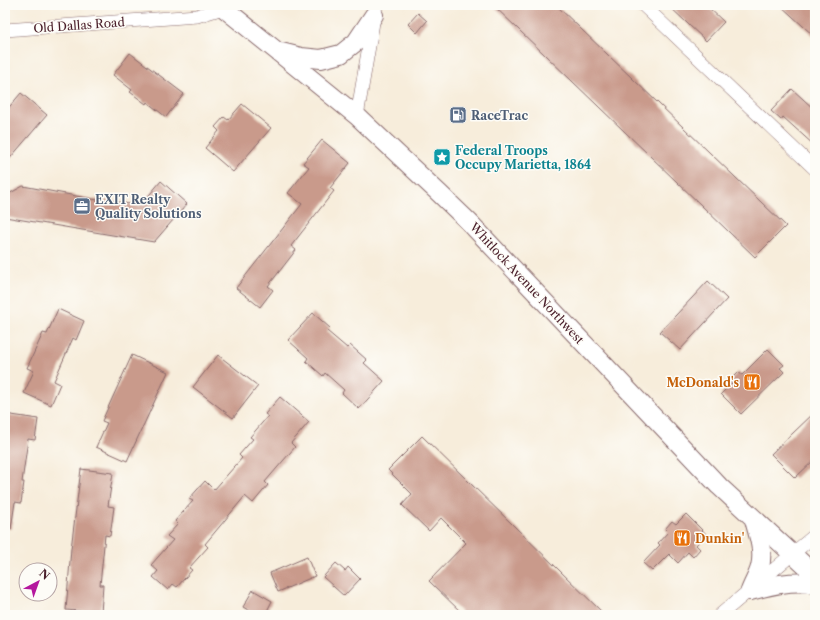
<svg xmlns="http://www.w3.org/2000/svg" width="820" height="620" font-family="'Libre Caslon Text',serif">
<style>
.building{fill:#c99a8b}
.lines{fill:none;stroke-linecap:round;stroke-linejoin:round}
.minor-casing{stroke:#876769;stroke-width:14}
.highway-casing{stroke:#876769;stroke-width:20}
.minor{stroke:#fff;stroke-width:13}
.highway{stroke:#fff;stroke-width:18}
.labels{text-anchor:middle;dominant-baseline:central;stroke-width:3;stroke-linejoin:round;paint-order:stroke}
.street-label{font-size:12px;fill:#4a1f2b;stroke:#fdfcf7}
.service-label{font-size:12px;font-weight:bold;fill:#4e5e75;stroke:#fdfcf7;text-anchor:start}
.culture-label{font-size:12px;font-weight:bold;fill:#0d838f;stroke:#fdfcf7;text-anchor:start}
.food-label{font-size:12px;font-weight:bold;fill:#c56008;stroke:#fdfcf7;text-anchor:end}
</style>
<rect width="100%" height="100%" fill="#fdfcf7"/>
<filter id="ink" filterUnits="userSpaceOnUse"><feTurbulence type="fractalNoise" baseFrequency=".025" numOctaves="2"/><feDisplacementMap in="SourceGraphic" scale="8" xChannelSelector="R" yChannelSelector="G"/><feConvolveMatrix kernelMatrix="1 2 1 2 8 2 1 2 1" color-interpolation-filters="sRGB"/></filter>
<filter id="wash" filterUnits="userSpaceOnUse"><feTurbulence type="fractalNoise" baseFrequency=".012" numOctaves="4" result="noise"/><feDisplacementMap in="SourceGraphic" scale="16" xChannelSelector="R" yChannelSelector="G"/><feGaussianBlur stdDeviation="0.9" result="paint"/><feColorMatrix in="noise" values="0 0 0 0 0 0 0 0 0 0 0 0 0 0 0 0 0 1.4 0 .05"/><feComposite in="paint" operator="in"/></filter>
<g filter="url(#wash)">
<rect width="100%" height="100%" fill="#f7eddb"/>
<g id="blocks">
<!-- building -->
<path class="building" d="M 493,5 L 556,5 L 786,226 L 755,257 Z
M 668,5 L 706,5 L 724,22 L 706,41 Z
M 780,5 L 815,5 L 815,37 Z
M 418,13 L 427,21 L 417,33 L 408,24 Z
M 130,53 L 184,94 L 166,117 L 147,102 L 146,104 L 130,92 L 132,90 L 113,75 Z
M 792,89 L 815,110 L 815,146 L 783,117 L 781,120 L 771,111 Z
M 21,93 L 47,115 L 5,164 L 5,112 Z
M 242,104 L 271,128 L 233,172 L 205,148 L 219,131 L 215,127 L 224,117 L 228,120 Z
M 322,140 L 350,163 L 330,188 L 334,191 L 291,246 L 296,250 L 268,286 L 273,290 L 260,307 L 236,288 L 302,204 L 288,193 L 309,167 L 303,163 Z
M 161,181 L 187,204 L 154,242 L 5,217 L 5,196 L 23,186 L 103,201 L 106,200 L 140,206 Z
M 708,281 L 727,299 L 680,350 L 660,332 Z
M 58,309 L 84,321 L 76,340 L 73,338 L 54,381 L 60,384 L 51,405 L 24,393 L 34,371 L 27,368 L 43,333 L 47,334 Z
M 313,313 L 330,328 L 327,331 L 347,348 L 350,345 L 367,360 L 364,363 L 384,381 L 359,409 L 342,393 L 344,390 L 325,373 L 323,376 L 306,361 L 308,358 L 288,340 Z
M 768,349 L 784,365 L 780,368 L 784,372 L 741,414 L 721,394 L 732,383 L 729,381 L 738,372 L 742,375 Z
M 132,355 L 168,372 L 127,461 L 96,447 L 107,423 L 102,421 Z
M 218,355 L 258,386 L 233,418 L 193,387 Z
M 280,397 L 309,422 L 291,443 L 295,447 L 265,482 L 268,485 L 253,503 L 245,496 L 205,544 L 208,547 L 189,568 L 192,570 L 177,587 L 173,584 L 168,590 L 153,577 L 158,571 L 151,565 L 173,540 L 167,536 L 178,524 L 175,521 L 193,501 L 189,499 L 205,481 L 214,490 L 242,458 L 239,455 L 253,439 L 250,437 L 268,416 L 265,414 Z
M 815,412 L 815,459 L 795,478 L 771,454 Z
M 5,414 L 38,419 L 35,440 L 28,439 L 22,482 L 24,482 L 21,503 L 15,502 L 11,529 L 5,528 Z
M 422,436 L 605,615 L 464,615 L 429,581 L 466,543 L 441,518 L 429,531 L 402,505 L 412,494 L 388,470 Z
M 81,469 L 113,473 L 108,506 L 114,507 L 110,536 L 105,535 L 100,585 L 103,585 L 101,613 L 66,610 L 71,549 Z
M 686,514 L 706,534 L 696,545 L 700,549 L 693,557 L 688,552 L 678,563 L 669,554 L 652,571 L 643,563 L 660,545 L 658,543 L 668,532 L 665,529 L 672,521 L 676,524 Z
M 307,557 L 315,576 L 278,592 L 270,573 Z
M 336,563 L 345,571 L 348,567 L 360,579 L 344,596 L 323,577 Z
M 253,590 L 272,601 L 265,615 L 257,615 L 243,607 Z"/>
</g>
</g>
<g filter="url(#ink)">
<use href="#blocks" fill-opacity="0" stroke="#876769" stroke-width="1"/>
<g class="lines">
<defs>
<path id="minor" d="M 643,5 L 815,169
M 5,30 L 197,16 L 223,8
M 357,116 L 376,5
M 720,615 L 815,535"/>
<path id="highway" d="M 220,5 L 357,116 L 440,194 L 469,222 L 719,486 L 815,575
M 281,52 L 301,57 L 321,59 L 341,54 L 356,42 L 374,15
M 750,591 C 753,583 758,575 760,567 C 764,551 758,535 754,520
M 750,591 C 772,585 792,580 815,584"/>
</defs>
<!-- minor casing -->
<use href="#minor" class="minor-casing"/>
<!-- highway casing -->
<use href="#highway" class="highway-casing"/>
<!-- minor -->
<use href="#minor" class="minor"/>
<!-- highway -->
<use href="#highway" class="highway"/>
</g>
</g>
<!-- icons -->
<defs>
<symbol id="fuel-square" viewBox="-11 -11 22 22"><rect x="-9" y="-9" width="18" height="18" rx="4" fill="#5c6f8a" stroke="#fdfcf7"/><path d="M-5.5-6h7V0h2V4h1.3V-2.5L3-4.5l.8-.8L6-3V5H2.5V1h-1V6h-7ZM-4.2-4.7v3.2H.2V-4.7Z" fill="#fff"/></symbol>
<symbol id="sight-square" viewBox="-11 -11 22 22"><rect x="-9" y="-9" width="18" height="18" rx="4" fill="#0f9aa8" stroke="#fdfcf7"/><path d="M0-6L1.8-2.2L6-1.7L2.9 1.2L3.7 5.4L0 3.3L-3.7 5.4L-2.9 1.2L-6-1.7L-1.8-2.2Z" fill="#fff"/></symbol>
<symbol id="office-square" viewBox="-11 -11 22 22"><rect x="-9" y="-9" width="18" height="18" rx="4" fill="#5c6f8a" stroke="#fdfcf7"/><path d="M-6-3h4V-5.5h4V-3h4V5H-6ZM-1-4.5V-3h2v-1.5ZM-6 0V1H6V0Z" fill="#fff"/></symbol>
<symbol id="restaurant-square" viewBox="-11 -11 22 22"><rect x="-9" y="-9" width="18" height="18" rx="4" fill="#e8710a" stroke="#fdfcf7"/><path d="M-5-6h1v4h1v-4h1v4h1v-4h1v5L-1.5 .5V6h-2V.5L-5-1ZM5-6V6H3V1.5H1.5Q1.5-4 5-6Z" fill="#fff"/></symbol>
</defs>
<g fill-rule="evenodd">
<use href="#fuel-square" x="448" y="105" width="20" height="20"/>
<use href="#sight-square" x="432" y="147" width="20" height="20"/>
<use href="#office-square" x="72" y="196" width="20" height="20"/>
<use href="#restaurant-square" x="742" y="372" width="20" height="20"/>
<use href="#restaurant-square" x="672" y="528" width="20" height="20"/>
</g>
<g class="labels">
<!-- street labels -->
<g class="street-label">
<text transform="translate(79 25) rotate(-4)">Old Dallas Road</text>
<text transform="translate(527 283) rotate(47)">Whitlock Avenue Northwest</text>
</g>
<!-- service labels -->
<g class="service-label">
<text x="471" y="115">RaceTrac</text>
<text x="95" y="199">EXIT Realty<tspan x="95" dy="14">Quality Solutions</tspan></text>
</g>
<!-- culture labels -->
<g class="culture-label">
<text x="455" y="150">Federal Troops<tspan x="455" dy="14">Occupy Marietta, 1864</tspan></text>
</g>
<!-- food labels -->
<g class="food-label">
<text x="739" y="382">McDonald's</text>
<text x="695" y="538" text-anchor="start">Dunkin'</text>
</g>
</g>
<!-- margin -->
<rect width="820" height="620" fill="none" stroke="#fdfcf7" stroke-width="20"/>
<!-- north arrow -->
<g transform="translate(38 582) rotate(41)"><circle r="19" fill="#fdfcf7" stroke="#b5a4a5"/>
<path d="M0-3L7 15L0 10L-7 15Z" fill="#b5179e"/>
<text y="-6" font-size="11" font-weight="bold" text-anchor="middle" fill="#4a1f2b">N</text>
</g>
</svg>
